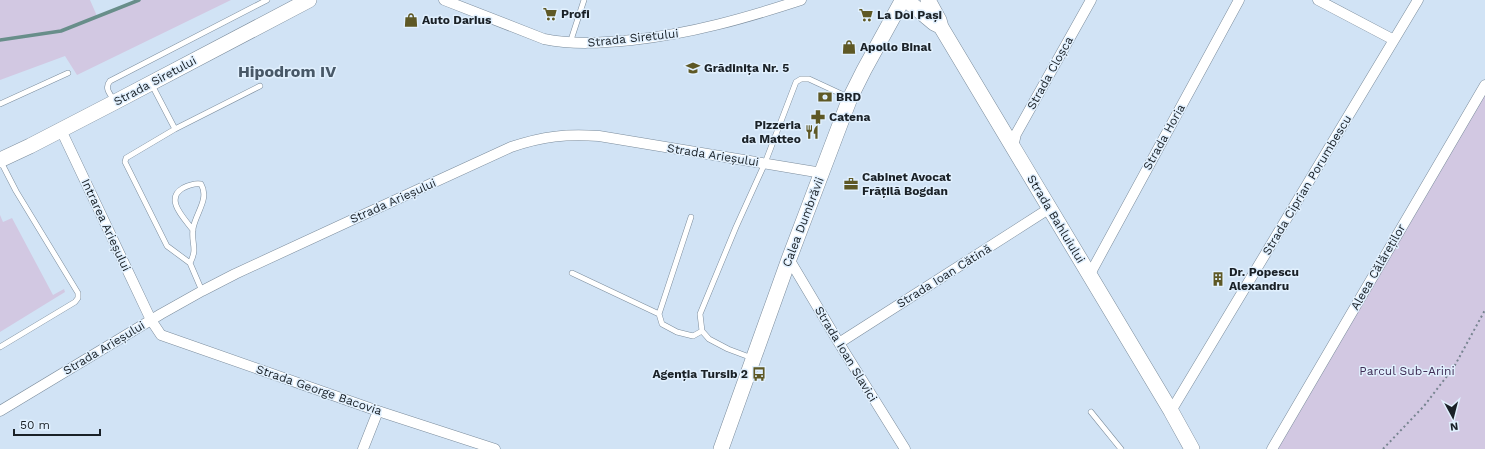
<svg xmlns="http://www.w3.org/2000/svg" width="1485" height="449" font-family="'Work Sans',sans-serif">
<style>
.green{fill:#d2c8e2}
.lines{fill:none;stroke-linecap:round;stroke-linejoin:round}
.stream{stroke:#688e8a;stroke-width:3.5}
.lane-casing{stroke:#7b8c9c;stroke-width:6}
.street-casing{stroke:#7b8c9c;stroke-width:11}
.secondary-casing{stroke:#7b8c9c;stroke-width:16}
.path{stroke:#778490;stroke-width:2;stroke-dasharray:2 3;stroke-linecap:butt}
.lane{stroke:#fff;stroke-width:5}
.street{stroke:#fff;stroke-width:10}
.secondary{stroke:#fff;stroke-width:15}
.labels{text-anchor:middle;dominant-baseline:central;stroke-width:3;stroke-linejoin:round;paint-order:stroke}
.poi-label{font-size:12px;font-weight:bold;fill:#1a2127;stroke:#e1f0fe;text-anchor:start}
.street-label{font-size:12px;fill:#1a2127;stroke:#e1f0fe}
.park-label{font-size:12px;fill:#3e2c54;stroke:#e1f0fe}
.district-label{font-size:16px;font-weight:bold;fill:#485867;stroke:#e1f0fe}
</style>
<rect width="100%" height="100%" fill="#d1e3f5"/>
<!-- green -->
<path class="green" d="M 0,0 L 90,0 L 97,16 L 139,0 L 231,0 L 77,75 L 65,56 L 0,80 Z
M 1485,85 L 1485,449 L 1272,449 Z
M 0,215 L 3,222 L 12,218 L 53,295 L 64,289 L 65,292 L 0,332 Z"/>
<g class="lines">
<!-- stream -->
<path class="stream" d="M 0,40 L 61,31 L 139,0"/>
<defs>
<path id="lane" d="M 570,43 L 584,0
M 152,85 L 175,129
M 114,100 C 110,94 104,88 110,81 L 267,0
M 0,104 L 68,73
M 691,217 L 659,314 L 662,324 L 677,332 L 693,336 L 702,331
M 190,263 C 198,248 191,244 193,229 C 195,214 210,199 201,184 C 195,183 189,185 183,188 C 164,199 184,218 193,230
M 572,273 L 659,314
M 202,291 L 190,263 L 167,246 L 125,162 L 126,158 L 175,129 L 260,86
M 0,347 L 75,302 L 78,298 L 78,293 L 16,191 L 0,160
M 752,358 L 728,349 L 709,339 L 702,331 L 700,314 L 736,227 L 765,163 L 796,82 L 801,79 L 809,79 L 850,98
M 1091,412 L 1121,449"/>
<path id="street" d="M 444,0 L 544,39 C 573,45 602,43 632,40 C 690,34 746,18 801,0
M 1318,0 L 1394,40
M 61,130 L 151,320 L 161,335 L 378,411 L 495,449
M 1013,147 L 1016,134 L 1091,0
M 789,259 L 839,343 L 905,449
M 1090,274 L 1239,0
M 839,343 L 1050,208
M 0,411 L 161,314 L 202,291 L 235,274 L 354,219 L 511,147 C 544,136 565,134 599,136 L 822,173
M 1173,416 L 1171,411 L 1418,0
M 363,449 L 378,411
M 1272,449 L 1485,85"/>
<path id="secondary" d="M 928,0 L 939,20 L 941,27 L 1171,411 L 1192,449
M 910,3 L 934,23 L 940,26
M 0,160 L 30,146 L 115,102 L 309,0
M 721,449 L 789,259 L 850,98 L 864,70 L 902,1"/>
</defs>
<!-- lane casing -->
<use href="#lane" class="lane-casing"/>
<!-- street casing -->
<use href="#street" class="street-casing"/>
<!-- secondary casing -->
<use href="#secondary" class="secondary-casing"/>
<!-- path -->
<path class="path" d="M 1383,449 L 1424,406 L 1454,367 L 1485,310"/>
<!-- lane -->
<use href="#lane" class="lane"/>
<!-- street -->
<use href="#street" class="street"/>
<!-- secondary -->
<use href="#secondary" class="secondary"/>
</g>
<!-- icons -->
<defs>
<symbol id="supermarket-bare" viewBox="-9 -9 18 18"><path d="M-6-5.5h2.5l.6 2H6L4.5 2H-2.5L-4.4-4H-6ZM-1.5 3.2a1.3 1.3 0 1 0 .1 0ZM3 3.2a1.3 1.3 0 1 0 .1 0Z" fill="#5e5825" stroke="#e1f0fe" stroke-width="2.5" paint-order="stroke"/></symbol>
<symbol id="shop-bare" viewBox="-9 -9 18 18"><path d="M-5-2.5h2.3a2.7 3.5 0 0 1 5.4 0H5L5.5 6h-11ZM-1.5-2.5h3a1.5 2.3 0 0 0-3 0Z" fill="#5e5825" stroke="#e1f0fe" stroke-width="2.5" paint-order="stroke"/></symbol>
<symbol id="school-bare" viewBox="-9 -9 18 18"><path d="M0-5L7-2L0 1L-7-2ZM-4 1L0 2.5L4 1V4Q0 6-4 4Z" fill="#5e5825" stroke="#e1f0fe" stroke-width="2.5" paint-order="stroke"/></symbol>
<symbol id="bank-bare" viewBox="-9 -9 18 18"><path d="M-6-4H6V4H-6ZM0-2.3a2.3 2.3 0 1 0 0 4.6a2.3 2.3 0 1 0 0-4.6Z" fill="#5e5825" stroke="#e1f0fe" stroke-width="2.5" paint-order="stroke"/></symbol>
<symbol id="pharmacy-bare" viewBox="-9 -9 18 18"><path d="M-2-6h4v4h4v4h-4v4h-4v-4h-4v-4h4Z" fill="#5e5825" stroke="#e1f0fe" stroke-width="2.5" paint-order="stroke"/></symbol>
<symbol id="restaurant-bare" viewBox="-9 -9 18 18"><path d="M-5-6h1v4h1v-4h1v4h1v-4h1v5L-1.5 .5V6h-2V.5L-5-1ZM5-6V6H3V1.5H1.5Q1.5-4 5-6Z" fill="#5e5825" stroke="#e1f0fe" stroke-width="2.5" paint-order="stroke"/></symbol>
<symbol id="office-bare" viewBox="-9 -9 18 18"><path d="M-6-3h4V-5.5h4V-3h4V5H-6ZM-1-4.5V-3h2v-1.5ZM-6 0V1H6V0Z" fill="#5e5825" stroke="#e1f0fe" stroke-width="2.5" paint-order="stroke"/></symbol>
<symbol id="building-bare" viewBox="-9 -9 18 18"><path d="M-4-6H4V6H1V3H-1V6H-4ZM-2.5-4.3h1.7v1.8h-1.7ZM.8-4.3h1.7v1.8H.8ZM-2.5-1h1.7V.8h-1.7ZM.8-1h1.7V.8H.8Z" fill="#5e5825" stroke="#e1f0fe" stroke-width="2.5" paint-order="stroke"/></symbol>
<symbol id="bus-bare" viewBox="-9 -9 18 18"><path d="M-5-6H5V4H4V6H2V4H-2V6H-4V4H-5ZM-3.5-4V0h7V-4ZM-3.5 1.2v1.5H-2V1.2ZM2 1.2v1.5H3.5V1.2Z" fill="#5e5825" stroke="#e1f0fe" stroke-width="2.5" paint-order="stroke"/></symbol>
</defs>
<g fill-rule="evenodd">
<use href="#supermarket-bare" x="540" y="4" width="20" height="20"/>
<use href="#supermarket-bare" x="856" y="5" width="20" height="20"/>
<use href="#shop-bare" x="401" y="10" width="20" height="20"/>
<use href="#shop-bare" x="839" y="37" width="20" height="20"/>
<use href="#school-bare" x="683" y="58" width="20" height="20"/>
<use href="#bank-bare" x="815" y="87" width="20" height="20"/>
<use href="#pharmacy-bare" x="808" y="107" width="20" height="20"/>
<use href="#restaurant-bare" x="802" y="122" width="20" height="20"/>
<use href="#office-bare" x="841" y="174" width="20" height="20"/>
<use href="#building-bare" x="1208" y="269" width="20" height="20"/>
<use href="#bus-bare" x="749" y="364" width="20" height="20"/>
</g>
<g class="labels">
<!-- poi labels -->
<g class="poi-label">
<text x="561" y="14">Profi</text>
<text x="877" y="15">La Doi Pași</text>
<text x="422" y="20">Auto Darius</text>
<text x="860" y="47">Apollo Binal</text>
<text x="704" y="68">Grădinița Nr. 5</text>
<text x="836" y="97">BRD</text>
<text x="829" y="117">Catena</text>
<text x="801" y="125" text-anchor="end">Pizzeria<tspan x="801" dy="14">da Matteo</tspan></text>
<text x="862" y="177">Cabinet Avocat<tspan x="862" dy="14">Frățilă Bogdan</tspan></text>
<text x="1229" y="272">Dr. Popescu<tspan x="1229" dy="14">Alexandru</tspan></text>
<text x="748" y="374" text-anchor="end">Agenția Tursib 2</text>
</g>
<!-- street labels -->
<g class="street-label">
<text transform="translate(633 38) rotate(-6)">Strada Siretului</text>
<text transform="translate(1050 73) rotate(-61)">Strada Cloșca</text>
<text transform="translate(155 81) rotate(-28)">Strada Siretului</text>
<text transform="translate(1164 137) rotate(-61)">Strada Horia</text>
<text transform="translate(713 155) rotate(9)">Strada Arieșului</text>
<text transform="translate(1307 185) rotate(-59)">Strada Ciprian Porumbescu</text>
<text transform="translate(393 201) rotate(-24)">Strada Arieșului</text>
<text transform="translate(1056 219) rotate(59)">Strada Bahluiului</text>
<text transform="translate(803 222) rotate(-69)">Calea Dumbrăvii</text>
<text transform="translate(106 225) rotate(65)">Intrarea Arieșului</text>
<text transform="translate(1378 267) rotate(-60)">Aleea Călăreților</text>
<text transform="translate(944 276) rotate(-32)">Strada Ioan Cătină</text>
<text transform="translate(104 348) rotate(-31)">Strada Arieșului</text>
<text transform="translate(846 354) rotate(59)">Strada Ioan Slavici</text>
<text transform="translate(319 390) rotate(19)">Strada George Bacovia</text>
</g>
<!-- park labels -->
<g class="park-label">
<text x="1407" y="371">Parcul Sub-Arini</text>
</g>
<!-- district labels -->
<g class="district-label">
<text x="287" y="71">Hipodrom IV</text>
</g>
</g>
<!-- north arrow -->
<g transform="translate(1453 417) rotate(173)" stroke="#e1f0fe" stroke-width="3" paint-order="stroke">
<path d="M0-3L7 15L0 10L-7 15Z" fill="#1a2127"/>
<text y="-6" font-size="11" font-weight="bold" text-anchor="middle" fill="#1a2127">N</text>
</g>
<!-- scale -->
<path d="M14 429v6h86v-6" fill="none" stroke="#1a2127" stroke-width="2"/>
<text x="20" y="429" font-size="12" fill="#1a2127" stroke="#e1f0fe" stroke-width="3" paint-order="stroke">50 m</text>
</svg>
